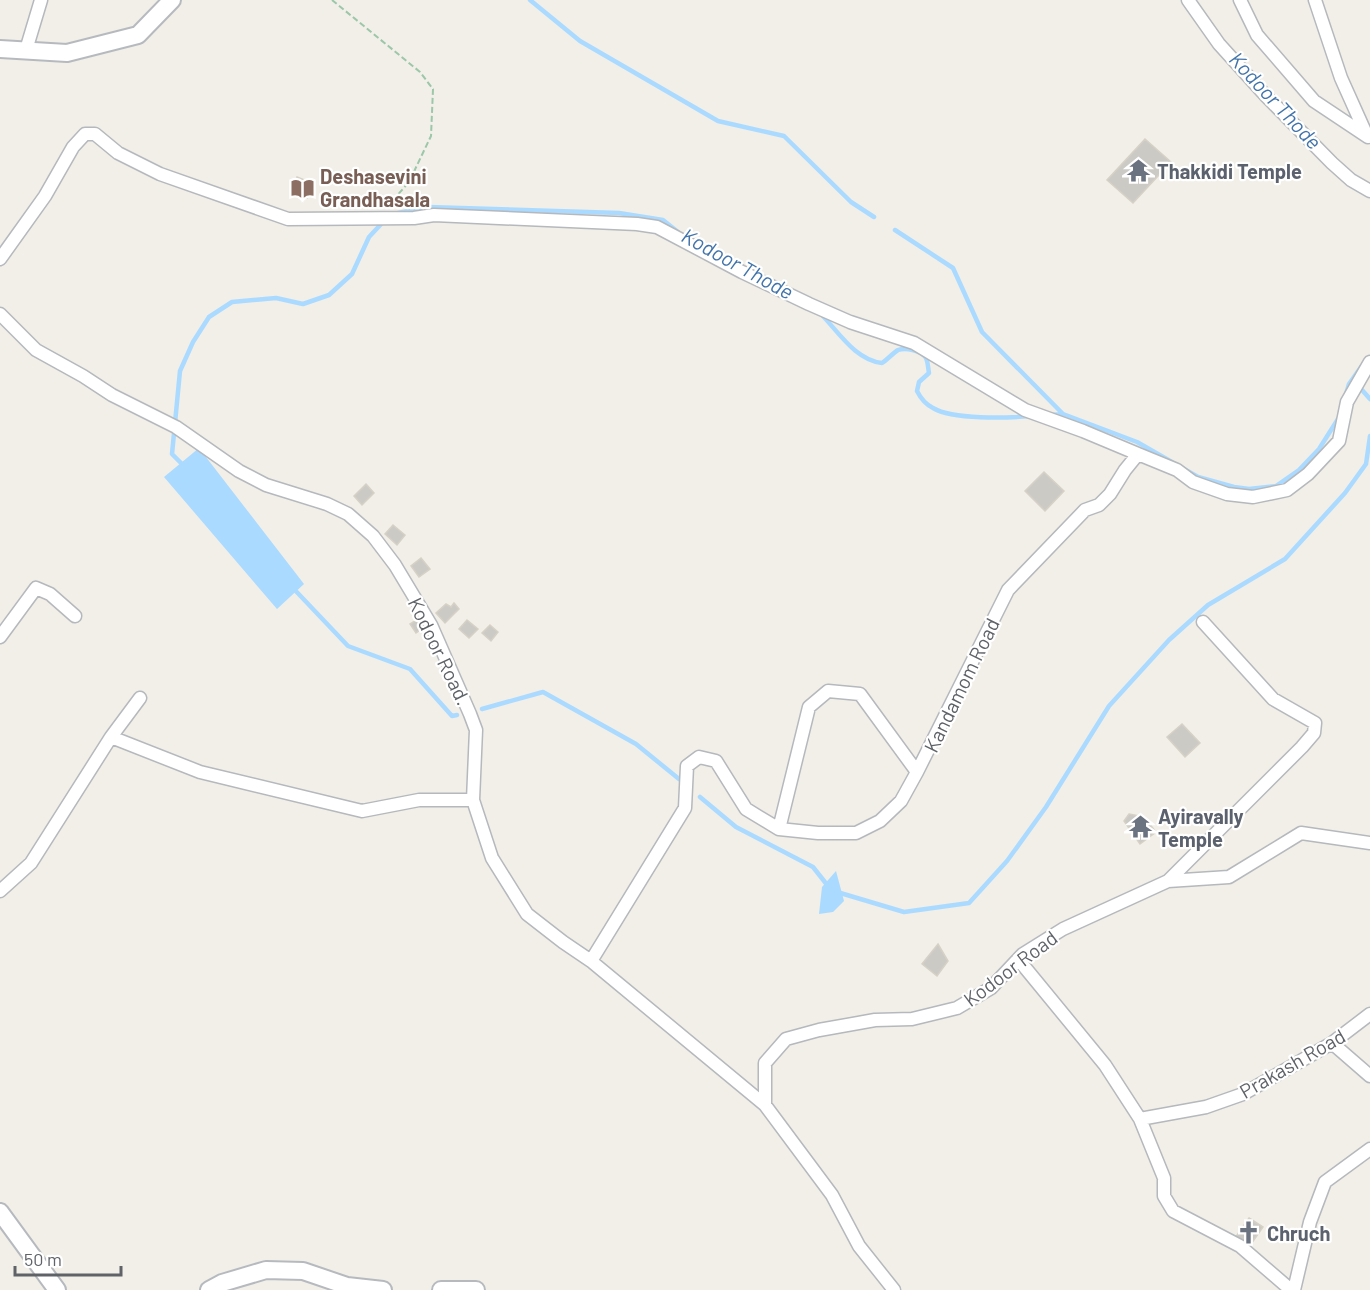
<svg xmlns="http://www.w3.org/2000/svg" width="1370" height="1290" font-family="Barlow,sans-serif">
<style>
.water{fill:#aadaff}
.lines{fill:none;stroke-linecap:round;stroke-linejoin:round}
.stream{stroke:#aadaff;stroke-width:4.5}
.building{fill:#cccac5;stroke:#d6d1c6;stroke-width:1.5}
.street-casing{stroke:#b5b8bc;stroke-width:15}
.secondary-casing{stroke:#b6babf;stroke-width:20}
.path{stroke:#9cc7a9;stroke-width:2;stroke-dasharray:6 3;stroke-linecap:butt}
.street{stroke:#fff;stroke-width:12}
.secondary{stroke:#fff;stroke-width:16}
.labels{text-anchor:middle;dominant-baseline:central;stroke-width:4.5;stroke-linejoin:round;paint-order:stroke}
.worship-label{font-size:20px;font-weight:bold;fill:#5b616d;stroke:#fff;text-anchor:start}
.education-label{font-size:20px;font-weight:bold;fill:#785e54;stroke:#fff;text-anchor:start}
.street-label{font-size:20px;fill:#5f6368;stroke:#fff}
.water-label{font-size:21px;font-style:italic;fill:#4174aa;stroke:#fff}
</style>
<rect width="100%" height="100%" fill="#f1efe8"/>
<!-- water -->
<path class="water" d="M 199,448 L 304,584 L 277,609 L 164,477 Z
M 836,871 L 844,901 L 833,912 L 819,914 L 822,887 Z"/>
<g class="lines">
<!-- stream -->
<path class="stream" d="M 530,0 L 580,41 L 718,121 L 784,136 L 851,202 L 874,217
M 398,213 L 428,207 L 619,213 L 663,220 L 678,232
M 895,230 L 953,268 L 982,332 L 1063,414
M 820,313 C 838,331 855,360 882,363 C 888,359 893,353 898,350 C 906,347 922,351 926,358 C 928,362 928,368 929,373 L 919,382 L 917,391 C 921,399 925,404 933,408 C 953,420 1007,418 1031,416
M 1356,387 L 1362,390 L 1370,399
M 1346,394 L 1349,384 L 1361,367
M 1051,415 L 1063,414 L 1137,442 L 1198,477 L 1234,487 L 1249,489 L 1276,486 L 1299,470 L 1319,449 L 1338,419
M 184,466 L 172,454 L 180,371 L 193,342 L 209,317 L 232,302 L 276,298 L 303,304 L 329,295 L 352,274 L 369,237 L 383,222
M 292,587 L 348,646 L 410,669 L 452,716 L 457,715
M 482,709 L 543,692 L 636,744 L 679,779
M 700,797 L 736,827 L 813,867 L 828,886
M 837,892 L 904,912 L 969,903 L 1007,861 L 1046,807 L 1109,706 L 1169,640 L 1208,605 L 1285,559 L 1345,493 L 1366,464 L 1370,436"/>
</g>
<!-- building -->
<path class="building" d="M 1145,139 L 1171,162 L 1133,203 L 1107,180 Z
M 297,177 L 314,184 L 307,198 L 291,191 Z
M 1044,472 L 1064,491 L 1045,511 L 1025,491 Z
M 366,484 L 374,493 L 362,505 L 354,496 Z
M 393,525 L 405,535 L 397,545 L 385,534 Z
M 421,558 L 430,569 L 419,577 L 411,566 Z
M 454,603 L 459,609 L 445,623 L 436,613 L 446,604 L 451,607 Z
M 418,619 L 423,628 L 416,633 L 410,624 Z
M 467,620 L 478,629 L 469,638 L 459,629 Z
M 490,625 L 498,632 L 491,641 L 482,633 Z
M 1182,724 L 1200,743 L 1185,757 L 1167,737 Z
M 1129,814 L 1144,817 L 1156,832 L 1140,844 L 1124,821 Z
M 938,944 L 948,961 L 937,976 L 922,964 Z
M 1249,1218 L 1263,1227 L 1249,1247 L 1235,1238 Z"/>
<g class="lines">
<defs>
<path id="street" d="M 1188,0 L 1219,44 L 1266,96 L 1332,163 L 1351,180 L 1370,191
M 1240,0 L 1257,35 L 1314,101 L 1368,137
M 1315,0 L 1341,78 L 1367,136
M 26,50 L 41,0
M 0,259 L 45,196 L 73,147 L 85,134 L 95,134 L 118,153 L 160,174 L 288,219 L 414,218 L 434,215 L 637,224 L 657,227 L 742,272 L 809,304 L 850,322 L 914,343 L 1025,410 L 1083,431 L 1138,454
M 0,314 L 36,350 L 83,376 L 112,395 L 176,427 L 239,471 L 266,485 L 327,504 L 348,514 L 373,536 L 395,565 L 431,625 L 470,714 L 476,730 L 473,800 L 492,858 L 527,914 L 563,942 L 591,961 L 765,1105
M 0,637 L 36,588 L 50,594 L 75,616
M 111,737 L 200,772 L 362,811 L 419,800 L 473,800
M 779,829 L 809,707 L 828,691 L 860,694 L 917,772
M 1168,881 L 1302,747 L 1314,733 L 1315,723 L 1273,699 L 1203,622
M 0,891 L 31,863 L 111,737 L 140,698
M 1018,959 L 1105,1065 L 1140,1119 L 1164,1178 L 1164,1196 L 1173,1211 L 1240,1246 L 1291,1290
M 591,961 L 685,808 L 687,766 L 699,757 L 716,761 L 746,809 L 779,829 L 818,833 L 856,833 L 880,821 L 901,801 L 917,772 L 1008,590 L 1085,510 L 1099,505 L 1110,494 L 1125,470 L 1138,454 L 1177,470 L 1193,482 L 1227,494 L 1253,497 L 1287,490 L 1308,474 L 1339,441 L 1347,402 L 1370,362
M 1332,1043 L 1370,1076
M 1140,1119 L 1206,1107 L 1243,1094 L 1332,1043 L 1370,1014
M 894,1290 L 859,1246 L 832,1195 L 765,1105 L 765,1063 L 786,1039 L 819,1030 L 875,1020 L 912,1019 L 957,1008 L 991,988 L 1023,954 L 1063,929 L 1168,881 L 1229,877 L 1301,833 L 1370,843
M 1294,1290 L 1310,1222 L 1325,1182 L 1370,1149"/>
<path id="secondary" d="M 0,49 L 67,53 L 138,35 L 172,0
M 0,1212 L 57,1290
M 209,1290 L 222,1283 L 266,1270 L 303,1271 L 347,1286 L 383,1290
M 441,1290 L 476,1290"/>
</defs>
<!-- street casing -->
<use href="#street" class="street-casing"/>
<!-- secondary casing -->
<use href="#secondary" class="secondary-casing"/>
<!-- path -->
<path class="path" d="M 332,0 L 420,72 L 433,89 L 431,136 L 409,182 L 388,206"/>
<!-- street -->
<use href="#street" class="street"/>
<!-- secondary -->
<use href="#secondary" class="secondary"/>
</g>
<!-- icons -->
<defs>
<symbol id="temple-bare" viewBox="-9 -9 18 18"><path d="M0-6L5-2H3V0L6.5 2.5H4V6H1.5V3h-3V6H-4V2.5H-6.5L-3 0V-2H-5Z" fill="#6b7280" stroke="#fff" stroke-width="2.5" paint-order="stroke"/></symbol>
<symbol id="library-bare" viewBox="-9 -9 18 18"><path d="M-6-4Q-3-5.5-.7-3.5V5Q-3 3-6 4ZM6-4Q3-5.5 .7-3.5V5Q3 3 6 4Z" fill="#8d6e63" stroke="#fff" stroke-width="2.5" paint-order="stroke"/></symbol>
<symbol id="church-bare" viewBox="-9 -9 18 18"><path d="M-1.2-6h2.4v3.5h3.3v2.4h-3.3V6h-2.4V-.1h-3.3v-2.4h3.3Z" fill="#6b7280" stroke="#fff" stroke-width="2.5" paint-order="stroke"/></symbol>
</defs>
<g fill-rule="evenodd">
<use href="#temple-bare" x="1122" y="154" width="33" height="33"/>
<use href="#library-bare" x="286" y="172" width="33" height="33"/>
<use href="#temple-bare" x="1124" y="810" width="33" height="33"/>
<use href="#church-bare" x="1232" y="1216" width="33" height="33"/>
</g>
<g class="labels">
<!-- worship labels -->
<g class="worship-label">
<text x="1157" y="171">Thakkidi Temple</text>
<text x="1158" y="816">Ayiravally<tspan x="1158" dy="23">Temple</tspan></text>
<text x="1267" y="1233">Chruch</text>
</g>
<!-- education labels -->
<g class="education-label">
<text x="320" y="176">Deshasevini<tspan x="320" dy="23">Grandhasala</tspan></text>
</g>
<!-- street labels -->
<g class="street-label">
<text transform="translate(440 651) rotate(64)">Kodoor Road.</text>
<text transform="translate(961 685) rotate(-64)">Kandamom Road</text>
<text transform="translate(1010 968) rotate(-37)">Kodoor Road</text>
<text transform="translate(1292 1063) rotate(-30)">Prakash Road</text>
</g>
<!-- water labels -->
<g class="water-label">
<text transform="translate(1276 100) rotate(47)">Kodoor Thode</text>
<text transform="translate(738 263) rotate(29)">Kodoor Thode</text>
</g>
</g>
<!-- scale -->
<path d="M15 1266v9h106v-9" fill="none" stroke="#5f6368" stroke-width="3"/>
<text x="24" y="1266" font-size="18" fill="#5f6368" stroke="#ffffff" stroke-width="4.5" paint-order="stroke">50 m</text>
</svg>
